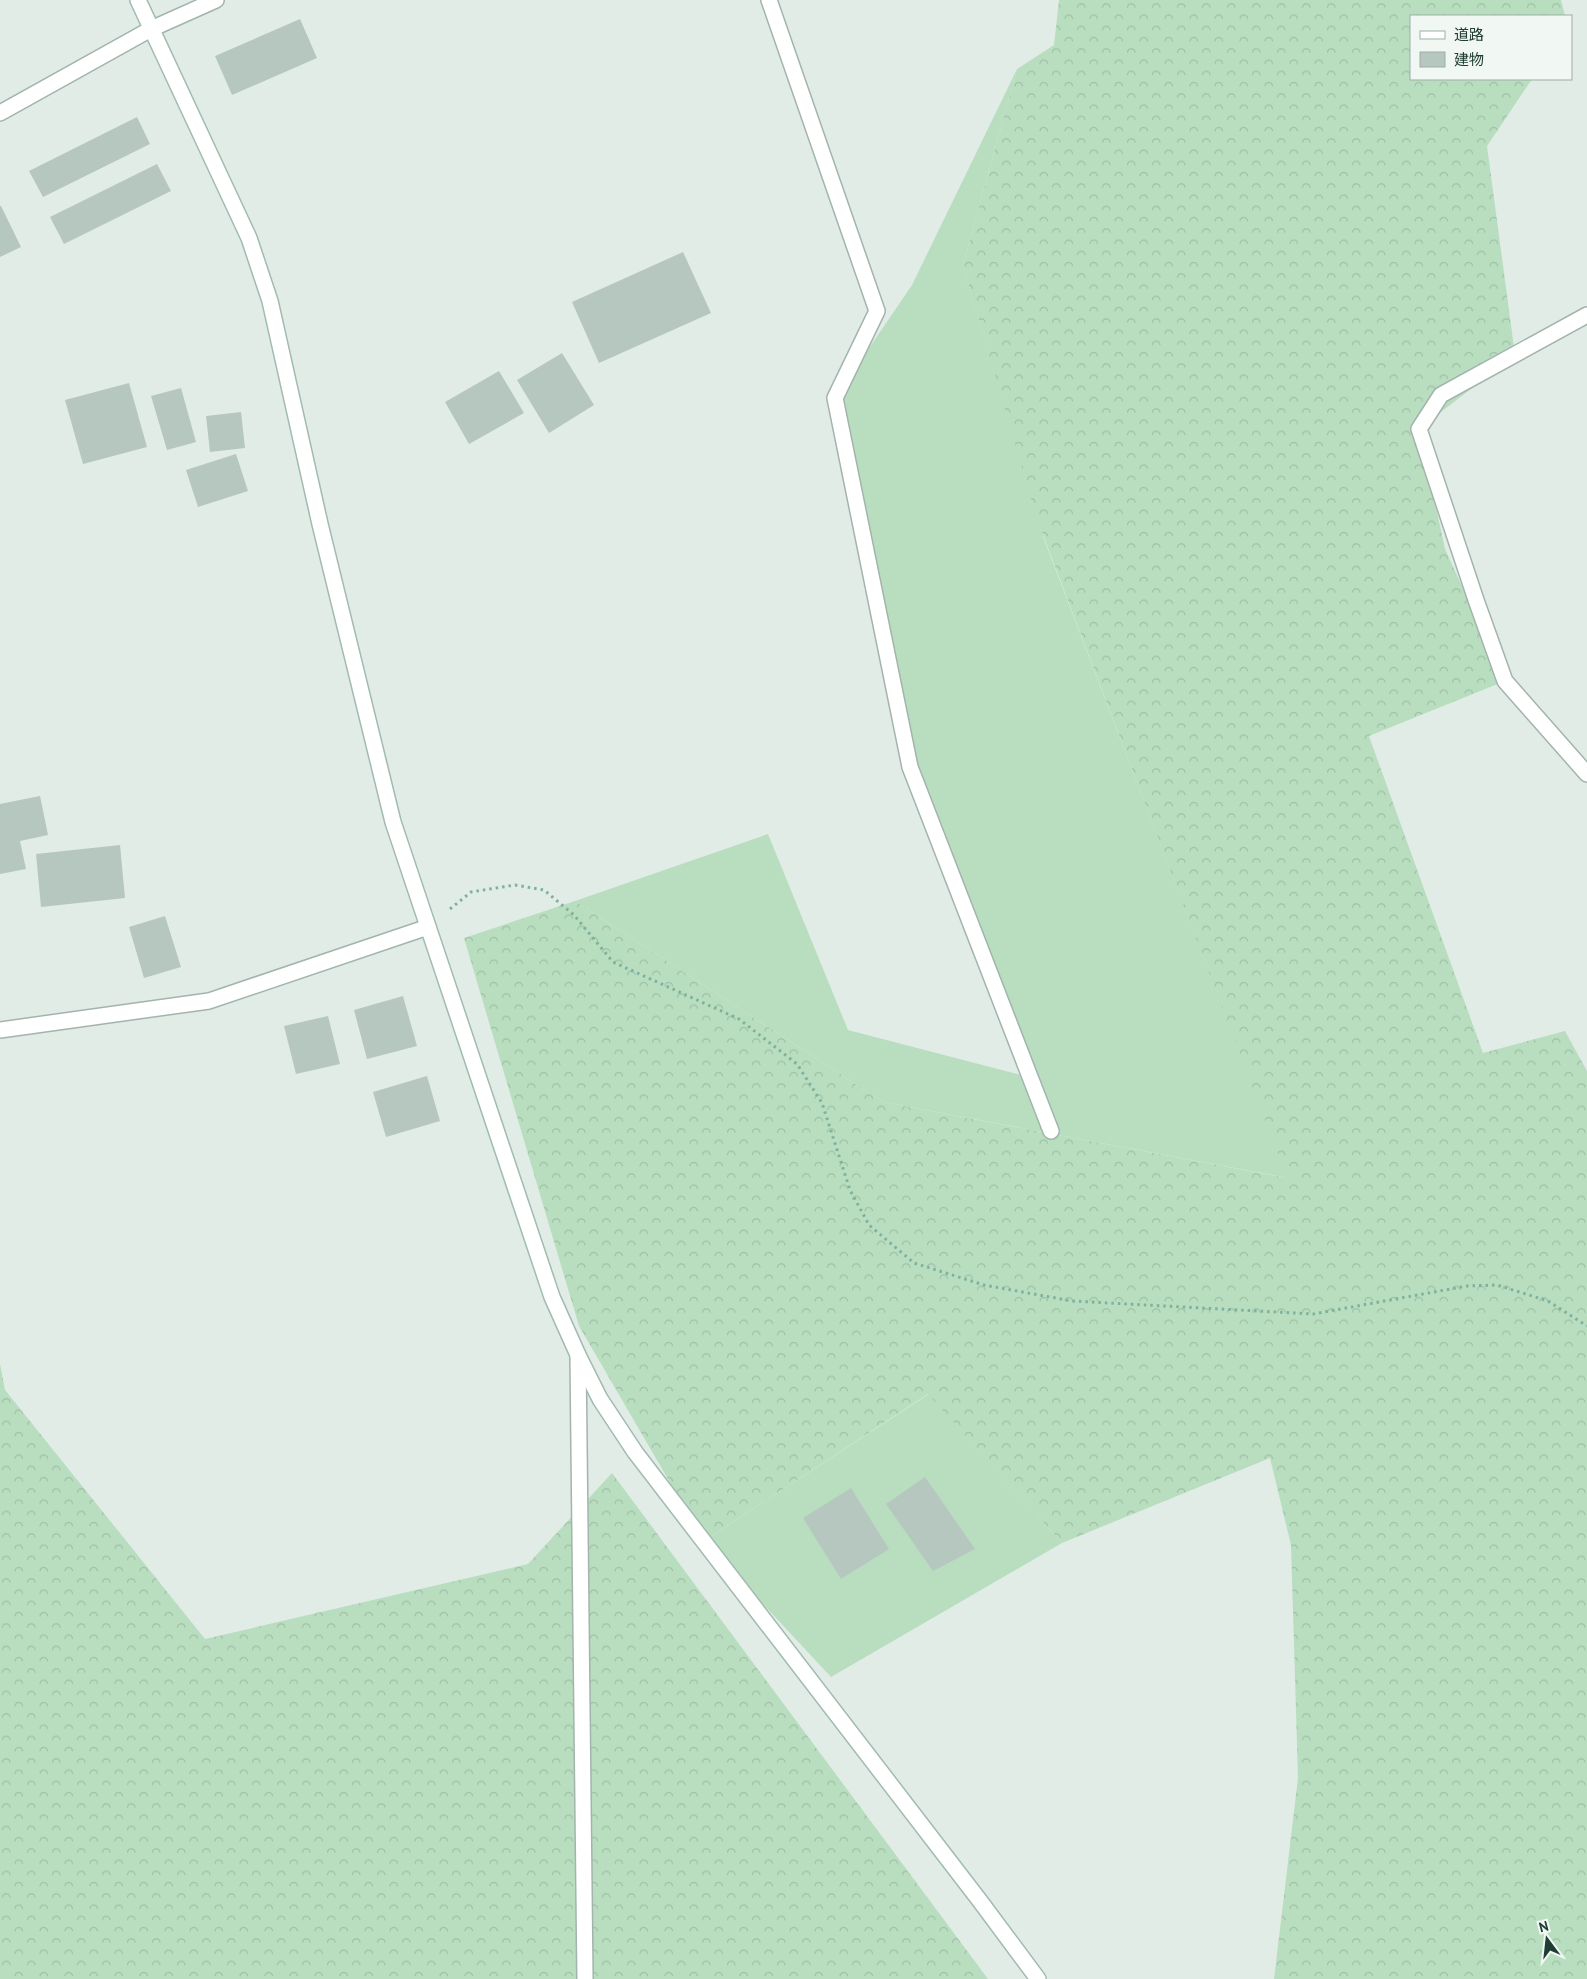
<svg xmlns="http://www.w3.org/2000/svg" width="1587" height="1979" font-family="'PT Sans','Noto Sans JP',sans-serif">
<style>
.grass{fill:#b8debf}
.forest{fill:url(#forest-crowns)}
.building{fill:#b6c7bf}
.lines{fill:none;stroke-linecap:round;stroke-linejoin:round}
.street-casing{stroke:#a3b4ad;stroke-width:18}
.secondary-casing{stroke:#a1bbb0;stroke-width:18}
.path{stroke:#7fb19e;stroke-width:3;stroke-dasharray:2.5 4;stroke-linecap:butt}
.street{stroke:#fff;stroke-width:15}
.secondary{stroke:#fff;stroke-width:15}
</style>
<defs>
<pattern id="forest-crowns" width="20" height="18" patternUnits="userSpaceOnUse" patternTransform="scale(1.25)"><rect width="20" height="18" fill="#b8debf"/><path d="M2 6a3 3 0 1 1 6 0M12 15a3 3 0 1 1 6 0" fill="none" stroke="#9ebfa5"/></pattern>
</defs>
<rect width="100%" height="100%" fill="#e1ece6"/>
<!-- grass -->
<path class="grass" d="M 1017,69 L 963,265 L 1044,539 L 1288,1178 L 883,1102 L 575,901 L 768,834 L 848,1030 L 1029,1077 L 910,767 L 835,398 L 912,285 Z
M 929,1394 L 1062,1543 L 831,1677 L 704,1541 Z"/>
<!-- forest -->
<path class="forest" d="M 1059,0 L 1561,0 L 1565,16 L 1411,16 L 1411,79 L 1532,79 L 1487,146 L 1515,355 L 1419,429 L 1445,549 L 1505,681 L 1369,736 L 1483,1053 L 1565,1031 L 1587,1071 L 1587,1979 L 1274,1979 L 1298,1778 L 1291,1545 L 1270,1458 L 1062,1543 L 928,1394 L 704,1541 L 579,1326 L 464,938 L 575,901 L 883,1102 L 1287,1178 L 1037,519 L 963,265 L 1017,69 L 1054,45 Z
M 0,1364 L 5,1390 L 205,1639 L 528,1564 L 612,1473 L 988,1979 L 0,1979 Z"/>
<!-- building -->
<path class="building" d="M 300,19 L 317,58 L 232,95 L 215,56 Z
M 137,117 L 150,144 L 43,197 L 29,171 Z
M 157,164 L 171,191 L 64,244 L 50,217 Z
M 0,206 L 1,206 L 21,247 L 0,257 Z
M 683,252 L 711,313 L 599,363 L 572,302 Z
M 562,353 L 594,405 L 549,433 L 517,380 Z
M 499,371 L 524,413 L 469,444 L 445,402 Z
M 129,383 L 147,447 L 83,464 L 65,400 Z
M 181,388 L 196,442 L 167,450 L 151,396 Z
M 241,412 L 245,448 L 210,452 L 206,416 Z
M 236,454 L 248,491 L 198,507 L 186,470 Z
M 40,796 L 48,835 L 20,841 L 26,869 L 0,874 L 0,804 Z
M 120,845 L 125,898 L 41,907 L 36,854 Z
M 165,916 L 181,967 L 144,978 L 129,927 Z
M 403,996 L 417,1046 L 367,1059 L 354,1010 Z
M 328,1016 L 340,1064 L 296,1074 L 284,1026 Z
M 427,1076 L 440,1121 L 386,1137 L 373,1092 Z
M 925,1477 L 975,1549 L 933,1571 L 886,1504 Z
M 851,1488 L 889,1549 L 841,1579 L 803,1518 Z"/>
<g class="lines">
<defs>
<path id="street" d="M 769,0 L 877,311 L 835,398 L 910,767 L 1051,1131
M 0,113 L 151,29 L 216,0
M 1587,315 L 1441,395 L 1419,429 L 1476,600 L 1505,681 L 1587,774
M 0,1030 L 209,1001 L 428,927
M 578,1355 L 585,1979"/>
<path id="secondary" d="M 138,0 L 249,238 L 270,301 L 320,524 L 393,822 L 552,1297 L 578,1355 L 600,1399 L 635,1452 L 980,1901 L 1038,1979"/>
</defs>
<!-- street casing -->
<use href="#street" class="street-casing"/>
<!-- secondary casing -->
<use href="#secondary" class="secondary-casing"/>
<!-- path -->
<path class="path" d="M 450,909 L 471,892 L 515,885 L 544,890 L 574,915 L 613,962 L 739,1019 L 797,1064 L 822,1103 L 850,1190 L 869,1225 L 914,1263 L 984,1285 L 1072,1301 L 1313,1314 L 1467,1286 L 1497,1285 L 1548,1301 L 1587,1326"/>
<!-- street -->
<use href="#street" class="street"/>
<!-- secondary -->
<use href="#secondary" class="secondary"/>
</g>
<!-- legend -->
<rect x="1410" y="15" width="162" height="65" fill="#f1f8f4" stroke="#9dada7"/>
<rect x="1420" y="31" width="25" height="8" fill="#ffffff" stroke="#9dada7"/>
<text x="1454" y="40" font-size="15" fill="#203d33">道路</text>
<rect x="1420" y="52" width="25" height="15" fill="#b6c7bf" stroke="#9dada7"/>
<text x="1454" y="65" font-size="15" fill="#203d33">建物</text>
<!-- north arrow -->
<g transform="translate(1547 1939) rotate(345)" stroke="#f1f8f4" stroke-width="4" paint-order="stroke">
<path d="M0-4L9 19L0 12L-9 19Z" fill="#203d33"/>
<text y="-8" font-size="14" font-weight="bold" text-anchor="middle" fill="#203d33">N</text>
</g>
</svg>
